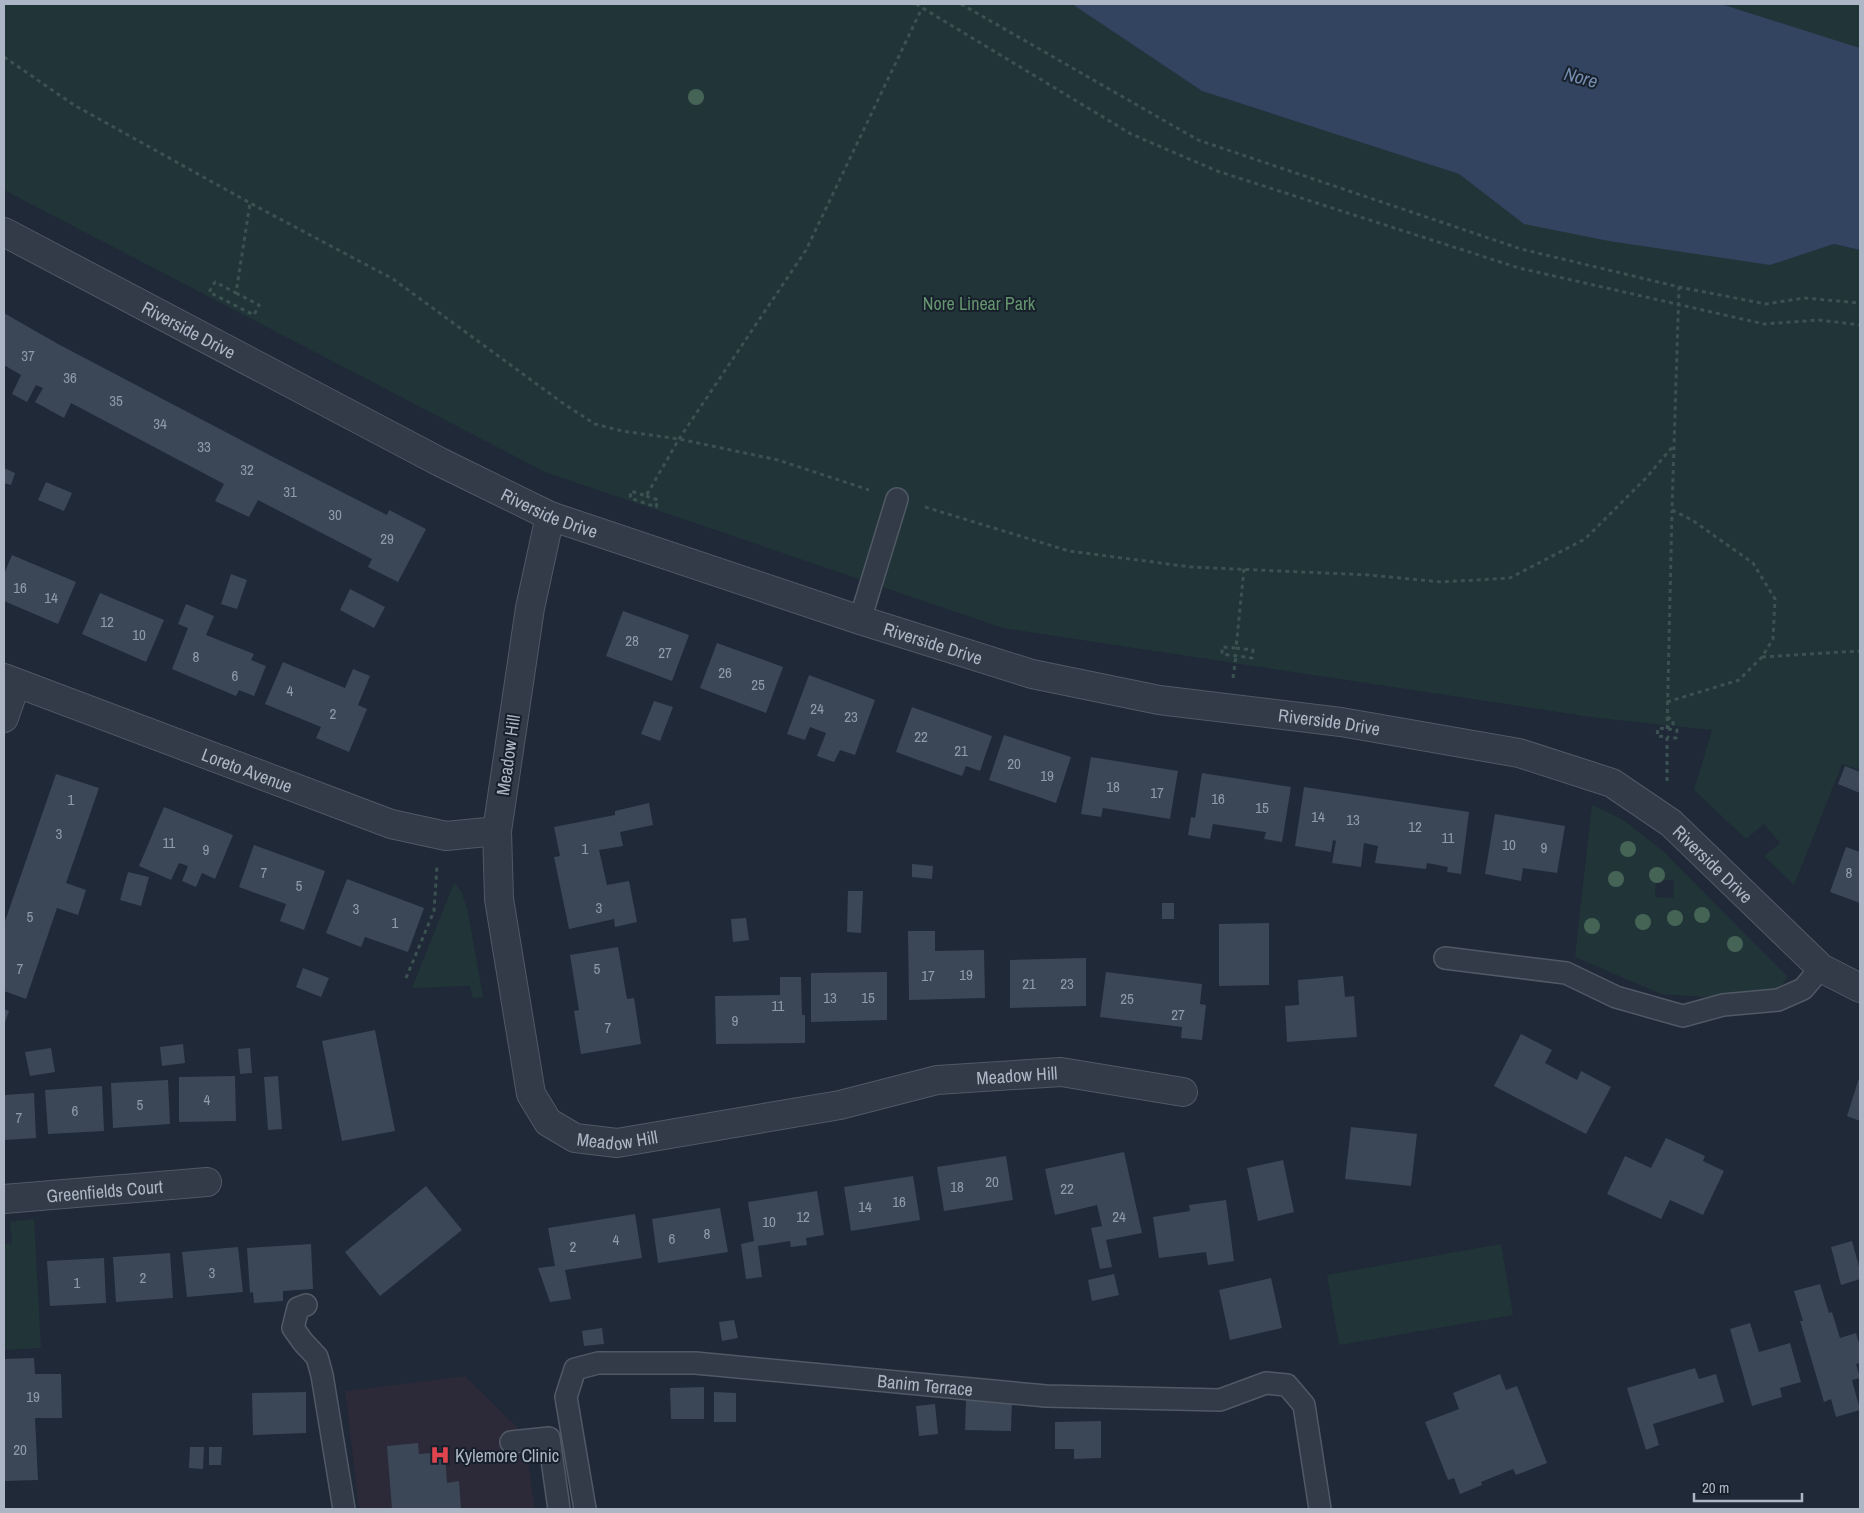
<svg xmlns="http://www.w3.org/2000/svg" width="1864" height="1513" font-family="'Archivo Narrow',sans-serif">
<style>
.medical{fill:#2c2a38}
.green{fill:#213538;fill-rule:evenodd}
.water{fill:#32445f}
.building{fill:#3b4757}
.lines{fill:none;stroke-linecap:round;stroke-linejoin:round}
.service-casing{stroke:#505965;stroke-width:24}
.minor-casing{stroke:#505965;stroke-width:30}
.path{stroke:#3b5152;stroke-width:3;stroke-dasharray:4 4;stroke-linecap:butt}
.service{stroke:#323b47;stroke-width:21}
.minor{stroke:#323b47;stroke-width:28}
.tree{fill:#456456}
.labels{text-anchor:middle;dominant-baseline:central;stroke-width:4;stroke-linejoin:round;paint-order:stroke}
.number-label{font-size:15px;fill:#909aa9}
.park-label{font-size:18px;fill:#64956f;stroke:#18202c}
.street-label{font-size:18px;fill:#acb6c4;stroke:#18202c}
.poi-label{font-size:18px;fill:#acb6c4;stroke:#18202c;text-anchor:start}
.water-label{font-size:19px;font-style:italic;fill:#748dae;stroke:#18202c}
</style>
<rect width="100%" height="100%" fill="#1f2937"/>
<!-- medical -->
<path class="medical" d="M 465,1376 L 524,1434 L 535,1509 L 359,1509 L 345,1391 Z"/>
<!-- green -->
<path class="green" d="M 4,4 L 1072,4 L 1202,91 L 1459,174 L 1524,224 L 1770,265 L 1834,244 L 1860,250 L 1860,770 L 1842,764 L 1794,885 L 1764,856 L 1780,843 L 1764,824 L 1746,839 L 1694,790 L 1712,730 L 1598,718 L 1003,628 L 545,472 L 4,190 Z
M 1721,4 L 1860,4 L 1860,48 Z
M 1592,805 L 1622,819 L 1664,852 L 1787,976 L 1780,989 L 1723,998 L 1661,994 L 1575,957 ZM 1656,880 L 1674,880 L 1673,898 L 1655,897 Z
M 454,883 L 461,891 L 467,907 L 483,997 L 473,998 L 470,986 L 412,988 Z
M 34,1219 L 41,1348 L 4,1350 L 4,1244 L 12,1243 L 10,1222 Z
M 1501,1244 L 1513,1315 L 1339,1345 L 1327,1275 Z"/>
<!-- water -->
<path class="water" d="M 1072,4 L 1721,4 L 1860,48 L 1860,250 L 1834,244 L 1770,265 L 1609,241 L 1524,224 L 1459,174 L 1202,91 Z"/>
<!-- building -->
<path class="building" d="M 4,313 L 58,344 L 279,460 L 387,515 L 389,510 L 426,529 L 398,582 L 368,567 L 372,559 L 258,500 L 249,517 L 215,501 L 224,484 L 71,403 L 64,418 L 35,402 L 43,388 L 36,385 L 27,402 L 12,394 L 21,375 L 4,365 Z
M 4,468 L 15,473 L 11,485 L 4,483 Z
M 46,482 L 72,493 L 64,511 L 38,500 Z
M 12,555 L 76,582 L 58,624 L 4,601 L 4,574 Z
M 231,574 L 247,580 L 237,609 L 221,604 Z
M 350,589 L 385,607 L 374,628 L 340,610 Z
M 100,593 L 164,620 L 146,662 L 82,634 Z
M 186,604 L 214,616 L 206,635 L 254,654 L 251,660 L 266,666 L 254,696 L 239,690 L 236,696 L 172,669 L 188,628 L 178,624 Z
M 623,611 L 689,635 L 672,681 L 606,656 Z
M 717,643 L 783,667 L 766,713 L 700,688 Z
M 283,662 L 345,688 L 353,669 L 370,676 L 358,705 L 367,709 L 349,752 L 316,738 L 321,727 L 265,704 Z
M 809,675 L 875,700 L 855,755 L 840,750 L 834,762 L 817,756 L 826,733 L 810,727 L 805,740 L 787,734 Z
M 654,701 L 673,707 L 660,741 L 641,734 Z
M 912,707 L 992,736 L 980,771 L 966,766 L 962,776 L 896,752 Z
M 1004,735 L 1071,757 L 1056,803 L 989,780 Z
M 1091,757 L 1178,771 L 1170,819 L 1103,808 L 1101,817 L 1081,814 Z
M 1845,766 L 1860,772 L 1860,793 L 1838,784 Z
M 1202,773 L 1291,787 L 1282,842 L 1264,839 L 1266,832 L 1213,824 L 1210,839 L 1188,835 L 1191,817 L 1195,818 Z
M 56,774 L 99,788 L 66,883 L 86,890 L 78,915 L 57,908 L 26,999 L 4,991 L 4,924 Z
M 1304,787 L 1469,812 L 1461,874 L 1447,872 L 1448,867 L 1427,863 L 1426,869 L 1375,863 L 1378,846 L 1364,843 L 1361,867 L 1332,863 L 1336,841 L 1333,840 L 1331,852 L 1295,846 Z
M 649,803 L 653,825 L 620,832 L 623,846 L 599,850 L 607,885 L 629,881 L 637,922 L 615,927 L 614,919 L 569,929 L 554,857 L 560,856 L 554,827 L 615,815 L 615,811 Z
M 164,807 L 233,835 L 215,879 L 202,873 L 196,887 L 182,881 L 188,866 L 179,863 L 171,880 L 139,866 Z
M 1495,814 L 1565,826 L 1557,873 L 1523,868 L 1521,881 L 1485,874 Z
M 254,845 L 325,871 L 304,930 L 280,921 L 286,904 L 239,887 Z
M 1846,847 L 1860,852 L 1860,903 L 1830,892 Z
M 912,864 L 933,866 L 932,879 L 912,877 Z
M 128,872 L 149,877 L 141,906 L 120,900 Z
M 347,879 L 424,908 L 408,952 L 365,937 L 361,947 L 326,933 Z
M 848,891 L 863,891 L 861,933 L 847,932 Z
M 1162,903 L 1174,903 L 1174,919 L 1162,919 Z
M 746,918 L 749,940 L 733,942 L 731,919 Z
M 1269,923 L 1269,985 L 1219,986 L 1219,924 Z
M 908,931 L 935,931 L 935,951 L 984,950 L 985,998 L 909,1000 Z
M 618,947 L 627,999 L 634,998 L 641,1044 L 581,1054 L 574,1011 L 579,1010 L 570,955 Z
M 1086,958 L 1086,1006 L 1010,1008 L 1010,960 Z
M 303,968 L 329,978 L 321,997 L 296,987 Z
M 887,972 L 887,1020 L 811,1022 L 811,973 Z
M 1106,972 L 1202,984 L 1200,1004 L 1206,1005 L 1202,1040 L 1181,1038 L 1182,1027 L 1100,1017 Z
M 1343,976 L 1345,997 L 1354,996 L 1357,1037 L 1287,1042 L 1285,1006 L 1299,1005 L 1298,980 Z
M 780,977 L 801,977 L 802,1015 L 805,1015 L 805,1043 L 716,1044 L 715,996 L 780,995 Z
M 4,1009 L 9,1011 L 4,1025 Z
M 375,1030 L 395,1131 L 342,1141 L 322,1041 Z
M 1521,1034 L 1552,1050 L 1545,1063 L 1577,1080 L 1581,1071 L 1611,1087 L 1586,1134 L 1494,1086 Z
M 183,1044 L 185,1063 L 162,1066 L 160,1047 Z
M 51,1048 L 55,1072 L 30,1076 L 25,1052 Z
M 250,1048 L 252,1073 L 240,1074 L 238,1049 Z
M 1860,1075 L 1860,1121 L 1847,1116 Z
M 235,1076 L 236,1121 L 179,1122 L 179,1077 Z
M 278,1076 L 282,1129 L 268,1130 L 264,1077 Z
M 168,1080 L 170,1124 L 113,1128 L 111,1083 Z
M 102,1086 L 104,1131 L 48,1134 L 45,1090 Z
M 34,1093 L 36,1138 L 4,1140 L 4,1095 Z
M 1351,1127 L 1417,1134 L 1411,1186 L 1345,1179 Z
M 1666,1138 L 1705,1156 L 1703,1161 L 1724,1171 L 1703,1215 L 1670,1200 L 1661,1219 L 1607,1194 L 1625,1156 L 1651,1168 Z
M 1124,1152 L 1142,1233 L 1106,1240 L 1112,1267 L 1100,1269 L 1091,1228 L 1102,1226 L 1097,1205 L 1055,1215 L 1045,1169 Z
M 1006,1156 L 1013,1200 L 944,1211 L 937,1167 Z
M 1283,1160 L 1294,1212 L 1258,1221 L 1247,1168 Z
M 913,1176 L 920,1220 L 851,1231 L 844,1187 Z
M 426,1186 L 462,1230 L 380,1296 L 345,1252 Z
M 817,1191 L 824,1235 L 806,1238 L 807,1245 L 791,1247 L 790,1241 L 758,1246 L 762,1277 L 746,1279 L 741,1244 L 754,1241 L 748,1202 Z
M 1226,1200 L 1234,1261 L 1208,1265 L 1206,1252 L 1159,1258 L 1153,1217 L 1190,1211 L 1189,1205 Z
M 720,1208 L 728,1252 L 658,1263 L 652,1219 Z
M 635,1214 L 642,1258 L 565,1270 L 571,1299 L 550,1302 L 538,1268 L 555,1266 L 548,1228 Z
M 1852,1241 L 1860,1270 L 1860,1279 L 1841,1285 L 1831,1247 Z
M 311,1244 L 313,1289 L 283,1291 L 283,1301 L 254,1303 L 253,1292 L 250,1293 L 247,1248 Z
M 238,1247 L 243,1292 L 187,1297 L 182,1252 Z
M 170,1253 L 173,1298 L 116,1302 L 113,1257 Z
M 104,1258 L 106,1303 L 50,1306 L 47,1261 Z
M 1114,1274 L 1119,1295 L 1092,1301 L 1088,1280 Z
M 1271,1278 L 1282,1328 L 1230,1340 L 1219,1290 Z
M 1820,1284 L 1829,1313 L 1832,1312 L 1840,1338 L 1856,1333 L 1860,1347 L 1860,1363 L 1856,1364 L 1860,1378 L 1852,1380 L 1860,1410 L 1836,1417 L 1831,1399 L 1824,1402 L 1800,1321 L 1803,1321 L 1794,1291 Z
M 734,1320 L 738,1338 L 722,1341 L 719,1322 Z
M 1750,1323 L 1759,1352 L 1790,1343 L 1801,1382 L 1780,1388 L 1782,1397 L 1752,1406 L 1730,1329 Z
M 602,1328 L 604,1344 L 584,1346 L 582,1331 Z
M 34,1358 L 35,1374 L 61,1374 L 62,1418 L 35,1418 L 38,1480 L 4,1481 L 4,1359 Z
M 1695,1368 L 1699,1379 L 1716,1374 L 1724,1402 L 1653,1424 L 1659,1445 L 1646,1450 L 1627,1388 Z
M 1500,1374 L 1506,1390 L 1517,1386 L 1547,1463 L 1516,1475 L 1513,1469 L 1481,1482 L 1482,1485 L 1460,1494 L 1454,1478 L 1448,1480 L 1425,1422 L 1459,1409 L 1453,1393 Z
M 704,1387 L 704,1419 L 671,1419 L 670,1388 Z
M 306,1392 L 306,1433 L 253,1435 L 252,1393 Z
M 714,1392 L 736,1393 L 736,1422 L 714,1422 Z
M 966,1398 L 1012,1399 L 1011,1431 L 965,1430 Z
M 935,1404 L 938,1434 L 919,1436 L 916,1406 Z
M 1101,1421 L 1101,1458 L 1074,1459 L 1074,1449 L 1055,1449 L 1055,1422 Z
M 418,1443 L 419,1454 L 445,1452 L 447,1483 L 459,1481 L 461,1509 L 392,1509 L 387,1446 Z
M 190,1447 L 204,1447 L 203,1469 L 189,1468 Z
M 209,1447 L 222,1447 L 221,1465 L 209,1465 Z"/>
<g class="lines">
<defs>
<g id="service">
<path d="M 860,620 L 897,499"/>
<path d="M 1445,958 L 1566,973 L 1616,997 L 1683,1016 L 1723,1005 L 1778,1000 L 1803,989 L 1821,968"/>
<path d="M 306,1305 L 298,1308 L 293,1328 L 303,1342 L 317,1357 L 322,1375 L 344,1509"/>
<path d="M 511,1442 L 549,1438 L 559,1509"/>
<path id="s1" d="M 585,1509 L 566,1397 L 575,1369 L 598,1363 L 695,1363 L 1046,1396 L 1220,1400 L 1266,1383 L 1287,1385 L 1304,1405 L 1320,1509"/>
</g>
<g id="minor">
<path id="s2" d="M 4,232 L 440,462 L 550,516 L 860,620 L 1032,674 L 1159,700 L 1341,722 L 1519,753 L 1612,783 L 1671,823 L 1821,968 L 1860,988"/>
<path id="s3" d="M 550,516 L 530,608 L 497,831 L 499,899 L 531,1094 L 548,1122 L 575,1138 L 617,1143 L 840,1105 L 937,1080 L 1061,1072 L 1183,1092"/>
<path id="s4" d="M 4,678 L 391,824 L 446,836 L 497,831"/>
<path d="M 4,718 L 16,683"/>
<path id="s5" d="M 4,1199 L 207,1182"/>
</g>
</defs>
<!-- service casing -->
<use href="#service" class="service-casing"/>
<!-- minor casing -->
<use href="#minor" class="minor-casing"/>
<!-- path -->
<path class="path" d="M 916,4 L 1131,134 L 1217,171 L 1519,268 L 1764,324 L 1819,320 L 1860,325
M 961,4 L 1198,140 L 1521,249 L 1679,287 L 1766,304 L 1804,298 L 1860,303
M 4,57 L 74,105 L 250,203 L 393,279 L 564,404 L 595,424 L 622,431 L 679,439 L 778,460 L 869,490
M 236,293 L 259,305 L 254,315 L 209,292 L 215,282 L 236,293 L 250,203
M 646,496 L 658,500 L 656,507 L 630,498 L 631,491 L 646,496 L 679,439 L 806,250 L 922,8
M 925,507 L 1069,551 L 1191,567 L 1369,575 L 1441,582 L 1510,578 L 1585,539 L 1646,478 L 1674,445
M 1236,648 L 1253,650 L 1252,658 L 1222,654 L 1222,647 L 1236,648 L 1244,569
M 1762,657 L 1860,651
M 1233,678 L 1236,656
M 1667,702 L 1739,680 L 1762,657 L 1773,639 L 1775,599 L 1753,563 L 1692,520 L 1672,510 L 1679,287
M 1667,717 L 1673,720 L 1673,726 L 1668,728
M 1667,729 L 1672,510
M 1667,781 L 1667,737 L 1657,736 L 1658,728 L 1677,730 L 1676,738 L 1667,737
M 406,978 L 434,911 L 437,866"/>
<!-- service -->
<use href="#service" class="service"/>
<!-- minor -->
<use href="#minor" class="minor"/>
</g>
<!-- trees -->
<g class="tree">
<circle cx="696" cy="97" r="8"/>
<circle cx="1628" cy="849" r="8"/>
<circle cx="1657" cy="875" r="8"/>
<circle cx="1616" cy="879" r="8"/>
<circle cx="1702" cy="915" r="8"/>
<circle cx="1675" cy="918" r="8"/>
<circle cx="1643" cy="922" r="8"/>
<circle cx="1592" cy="926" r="8"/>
<circle cx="1735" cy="944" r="8"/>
</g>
<!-- icons -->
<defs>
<symbol id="hospital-bare" viewBox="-9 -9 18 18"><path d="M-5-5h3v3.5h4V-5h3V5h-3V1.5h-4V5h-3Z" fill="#e0444e" stroke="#18202c" stroke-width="2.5" paint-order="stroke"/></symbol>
</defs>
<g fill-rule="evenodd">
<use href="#hospital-bare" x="426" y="1441" width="28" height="28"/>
</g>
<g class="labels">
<!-- number labels -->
<g class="number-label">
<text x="28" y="355">37</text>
<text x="70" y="377">36</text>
<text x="116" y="400">35</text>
<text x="160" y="423">34</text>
<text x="204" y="446">33</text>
<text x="247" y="469">32</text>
<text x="290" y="491">31</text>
<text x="335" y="514">30</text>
<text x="387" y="538">29</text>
<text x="20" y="587">16</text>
<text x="51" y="597">14</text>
<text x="107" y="621">12</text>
<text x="139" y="634">10</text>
<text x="632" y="640">28</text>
<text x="665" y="652">27</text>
<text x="196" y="656">8</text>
<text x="725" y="672">26</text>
<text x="235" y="675">6</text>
<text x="758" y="684">25</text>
<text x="290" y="690">4</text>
<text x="817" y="708">24</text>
<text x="333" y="713">2</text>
<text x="851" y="716">23</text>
<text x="921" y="736">22</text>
<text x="961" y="750">21</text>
<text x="1014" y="763">20</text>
<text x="1047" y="775">19</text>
<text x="1113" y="786">18</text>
<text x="1157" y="792">17</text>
<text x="1218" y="798">16</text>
<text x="71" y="799">1</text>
<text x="1262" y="807">15</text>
<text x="1318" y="816">14</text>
<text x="1353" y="819">13</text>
<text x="1415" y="826">12</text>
<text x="59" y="833">3</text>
<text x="1448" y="837">11</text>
<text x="169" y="842">11</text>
<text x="1509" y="844">10</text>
<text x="1544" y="847">9</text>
<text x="585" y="848">1</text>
<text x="206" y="849">9</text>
<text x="264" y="872">7</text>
<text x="1849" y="872">8</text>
<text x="299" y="885">5</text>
<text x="599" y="907">3</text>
<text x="356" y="908">3</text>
<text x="30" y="916">5</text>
<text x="395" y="922">1</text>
<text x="20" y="968">7</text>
<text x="597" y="968">5</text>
<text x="966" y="974">19</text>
<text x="928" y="975">17</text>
<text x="1029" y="983">21</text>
<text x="1067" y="983">23</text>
<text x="830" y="997">13</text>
<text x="868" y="997">15</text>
<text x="1127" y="998">25</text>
<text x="778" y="1005">11</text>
<text x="1178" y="1014">27</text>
<text x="735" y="1020">9</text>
<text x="608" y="1027">7</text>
<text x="207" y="1099">4</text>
<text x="140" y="1104">5</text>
<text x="75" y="1110">6</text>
<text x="19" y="1117">7</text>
<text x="992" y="1181">20</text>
<text x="957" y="1186">18</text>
<text x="1067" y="1188">22</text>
<text x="899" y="1201">16</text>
<text x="865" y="1206">14</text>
<text x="803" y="1216">12</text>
<text x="1119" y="1216">24</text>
<text x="769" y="1221">10</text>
<text x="707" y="1233">8</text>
<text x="672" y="1238">6</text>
<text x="616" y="1239">4</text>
<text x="573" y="1246">2</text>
<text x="212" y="1272">3</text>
<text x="143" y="1277">2</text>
<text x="77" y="1282">1</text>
<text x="33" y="1396">19</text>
<text x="20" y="1449">20</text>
</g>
<!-- park labels -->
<g class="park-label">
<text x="979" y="303">Nore Linear Park</text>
</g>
<!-- street labels -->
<g class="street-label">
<text stroke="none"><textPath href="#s2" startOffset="209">Riverside Drive</textPath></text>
<text stroke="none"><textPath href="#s2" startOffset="614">Riverside Drive</textPath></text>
<text stroke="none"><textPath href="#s2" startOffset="1019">Riverside Drive</textPath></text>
<text stroke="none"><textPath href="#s2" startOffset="1424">Riverside Drive</textPath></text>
<text transform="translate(508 755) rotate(-82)">Meadow Hill</text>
<text stroke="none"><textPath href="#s4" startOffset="260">Loreto Avenue</textPath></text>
<text stroke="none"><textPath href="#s2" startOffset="1844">Riverside Drive</textPath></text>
<text stroke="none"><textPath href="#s3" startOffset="1098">Meadow Hill</textPath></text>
<text stroke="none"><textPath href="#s3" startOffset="692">Meadow Hill</textPath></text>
<text stroke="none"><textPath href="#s5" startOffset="101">Greenfields Court</textPath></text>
<text stroke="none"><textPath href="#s1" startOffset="495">Banim Terrace</textPath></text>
</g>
<!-- poi labels -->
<g class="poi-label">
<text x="455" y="1455">Kylemore Clinic</text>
</g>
<!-- water labels -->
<g class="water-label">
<text transform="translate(1581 77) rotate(15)">Nore</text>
</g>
</g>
<!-- border -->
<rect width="1864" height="1513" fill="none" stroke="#acb6c4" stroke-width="10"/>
<!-- scale -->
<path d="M1694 1493v8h108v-8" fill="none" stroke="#acb6c4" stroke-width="2.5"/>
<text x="1702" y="1493" font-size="15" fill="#acb6c4" stroke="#18202c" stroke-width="4" paint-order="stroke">20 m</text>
</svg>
